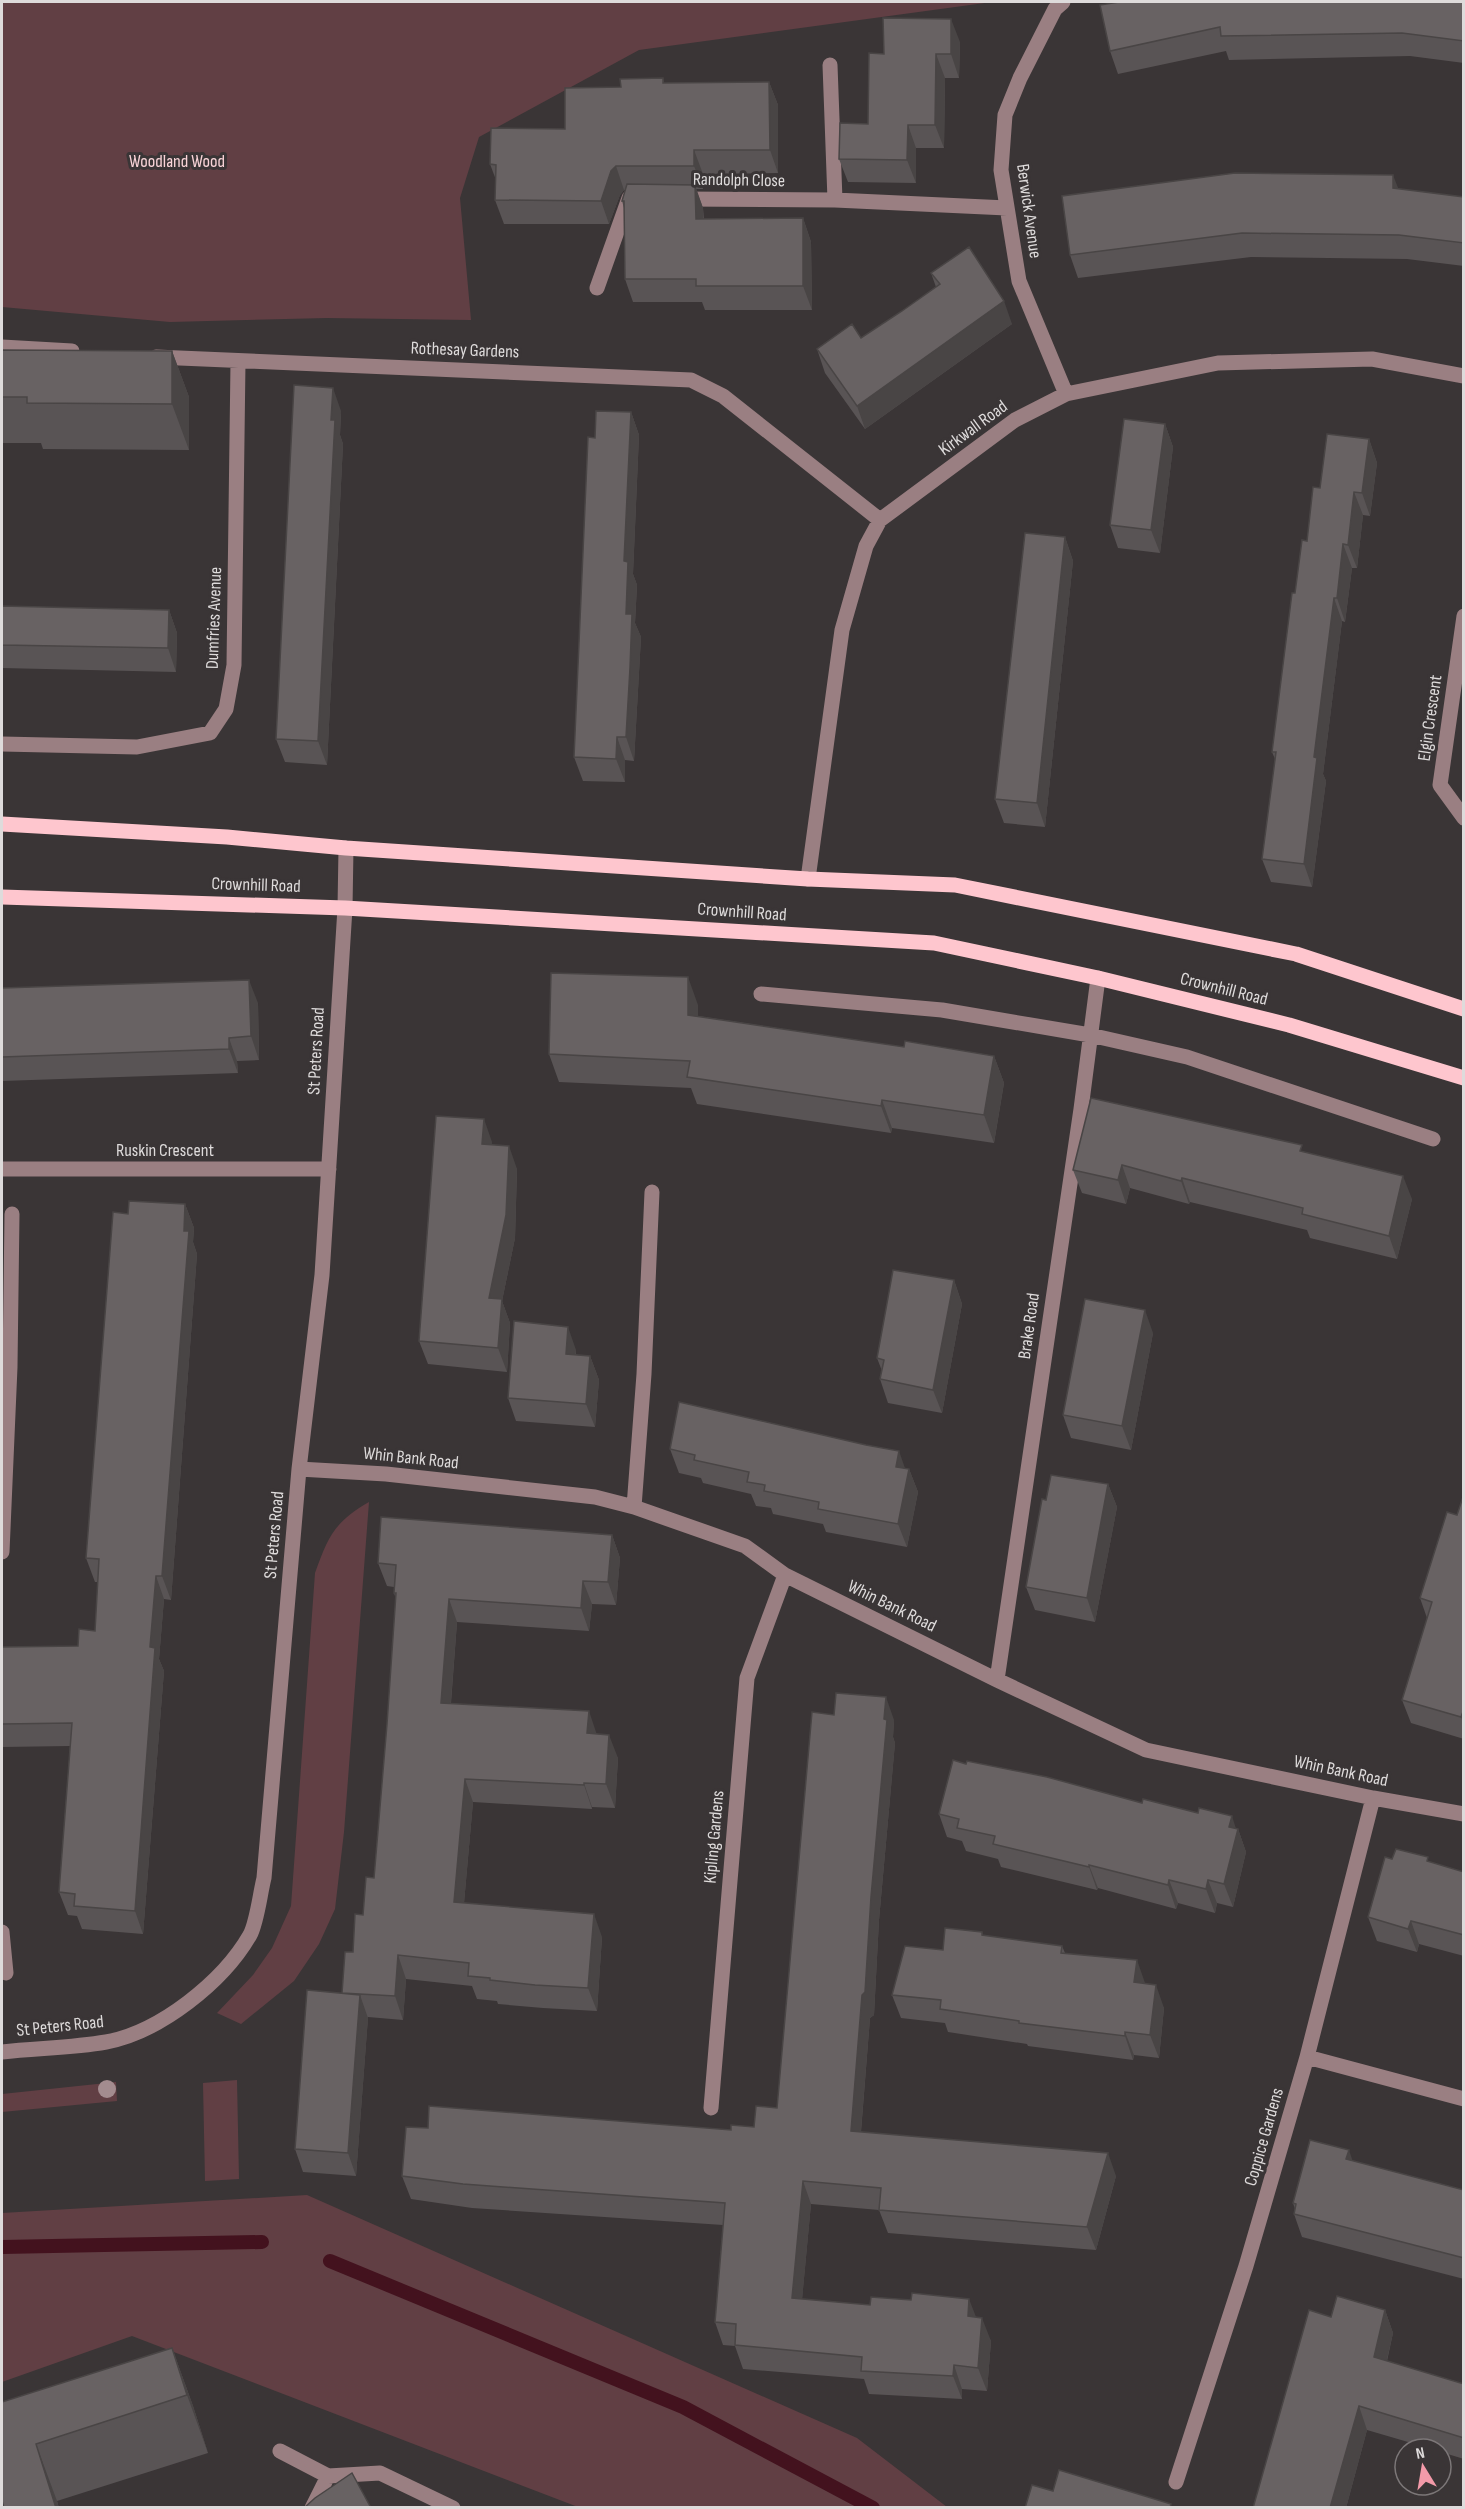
<svg xmlns="http://www.w3.org/2000/svg" width="1465" height="2509" font-family="'Sofia Sans Condensed',sans-serif">
<style>
.green{fill:#613f44}
.lines{fill:none;stroke-linecap:round;stroke-linejoin:round}
.stream{stroke:#43121e;stroke-width:14}
.minor{stroke:#9a7f82;stroke-width:15}
.major{stroke:#fec6ce;stroke-width:15}
.tree{fill:#a38c8f}
.wall{fill:#595455}
.shaded-wall{fill:#494545}
.building{fill:#686263;stroke:#494545;stroke-width:1.5}
.labels{text-anchor:middle;dominant-baseline:central;stroke-width:6;stroke-linejoin:round;paint-order:stroke}
.park-label{font-size:18px;fill:#f9d4d8;stroke:#3a3536}
.street-label{font-size:18px;fill:#dedbdb;stroke:#3a3536}
</style>
<rect width="100%" height="100%" fill="#3a3536"/>
<!-- green -->
<path class="green" d="M 2,2 L 992,2 L 639,50 L 479,137 L 460,198 L 471,320 L 327,318 L 170,322 L 2,307 Z
M 369,1502 L 344,1832 L 335,1909 L 319,1944 L 294,1981 L 241,2024 L 217,2013 L 253,1975 L 272,1948 L 291,1906 L 315,1573 C 328,1537 334,1522 369,1502 Z
M 237,2080 L 239,2179 L 205,2181 L 203,2083 Z
M 116,2082 L 117,2101 L 2,2112 L 2,2094 Z
M 307,2195 L 857,2438 L 947,2507 L 578,2507 L 132,2336 L 2,2382 L 2,2213 Z"/>
<g class="lines">
<!-- stream -->
<path class="stream" d="M 2,2247 L 262,2242
M 330,2261 L 683,2407 L 873,2508"/>
<!-- minor -->
<path class="minor" d="M 1063,2 L 1055,9 L 1020,78 L 1005,115 L 1001,170 L 1019,281 L 1066,394
M 830,65 L 835,200
M 681,199 L 835,200 L 1007,208
M 597,288 L 629,198 L 633,198
M 2,347 L 72,351
M 156,357 L 691,380 L 723,396 L 880,520
M 1464,616 L 1440,785 L 1464,818
M 2,744 L 137,747 L 210,733 L 226,709 L 234,665 L 238,362
M 808,879 L 842,630 L 866,546 L 880,520 L 1015,420 L 1066,394 L 1218,363 L 1372,359 L 1464,376
M 761,994 L 942,1010 L 1090,1035 L 1187,1057 L 1433,1139
M 2,1169 L 329,1169
M 299,1469 L 386,1474 L 595,1497 L 634,1507 L 745,1546 L 785,1575 L 997,1680 L 1146,1750 L 1373,1798 L 1464,1814
M 634,1507 L 644,1374 L 652,1192
M 2,1552 L 10,1367 L 12,1214
M 997,1680 L 1081,1109 L 1098,978
M 2,1932 L 6,1973
M 2,2052 C 36,2048 72,2048 106,2042 C 160,2032 223,1982 250,1935 C 257,1922 260,1894 264,1878 L 299,1469 L 322,1275 L 345,908 L 346,848
M 1307,2057 L 1464,2099
M 711,2108 L 747,1678 L 785,1575
M 280,2451 L 328,2476 L 380,2473 L 453,2508
M 1176,2482 L 1246,2266 L 1307,2057 L 1373,1798
M 312,2508 L 328,2476"/>
<!-- major -->
<path class="major" d="M 2,824 L 227,837 L 346,848 L 808,879 L 955,885 L 1296,954 L 1464,1009
M 2,897 L 345,908 L 934,943 L 1098,978 L 1289,1025 L 1464,1078"/>
</g>
<!-- trees -->
<circle class="tree" cx="107" cy="2089" r="9"/>
<!-- wall -->
<path class="wall" d="M 1464,2 L 1464,63 L 1410,56 L 1229,60 L 1226,51 L 1118,74 L 1110,51 L 1100,5 Z
M 960,42 L 959,78 L 945,78 L 944,148 L 916,148 L 916,183 L 848,182 L 839,159 L 868,124 L 884,54 Z
M 663,78 L 664,83 L 769,82 L 778,105 L 778,173 L 703,174 L 703,189 L 696,189 L 703,208 L 704,219 L 803,218 L 811,242 L 812,310 L 705,310 L 702,302 L 633,302 L 625,279 L 624,208 L 622,201 L 626,190 L 624,190 L 620,195 L 609,224 L 504,224 L 495,200 L 496,180 L 490,164 L 565,129 L 621,87 Z
M 1399,189 L 1464,197 L 1464,266 L 1407,259 L 1251,257 L 1078,278 L 1070,255 Z
M 931,273 L 1012,324 L 865,429 L 825,373 L 817,349 L 861,338 L 902,311 L 936,287 Z
M 2,350 L 172,351 L 189,397 L 189,450 L 43,449 L 41,443 L 2,443 Z
M 341,411 L 340,435 L 343,444 L 327,765 L 285,762 L 276,739 Z
M 631,412 L 639,435 L 633,574 L 637,585 L 635,623 L 641,637 L 634,761 L 625,760 L 625,782 L 583,781 L 574,757 L 595,438 Z
M 1165,424 L 1173,447 L 1160,553 L 1118,548 L 1110,525 Z
M 1369,439 L 1377,463 L 1370,516 L 1363,515 L 1357,568 L 1352,568 L 1345,622 L 1342,621 L 1323,774 L 1326,781 L 1312,887 L 1271,882 L 1262,859 L 1275,759 L 1272,752 L 1295,593 L 1307,541 L 1320,488 Z
M 1065,537 L 1073,561 L 1045,827 L 1004,823 L 995,799 Z
M 2,606 L 169,610 L 177,633 L 176,672 L 2,668 Z
M 2,988 L 258,1003 L 259,1060 L 237,1061 L 238,1073 L 2,1081 Z
M 698,1005 L 698,1016 L 904,1047 L 994,1056 L 1004,1083 L 994,1143 L 892,1128 L 891,1133 L 697,1104 L 691,1088 L 559,1082 L 549,1054 Z
M 1091,1098 L 1304,1152 L 1412,1199 L 1397,1259 L 1310,1238 L 1307,1230 L 1190,1202 L 1189,1204 L 1130,1188 L 1126,1204 L 1082,1193 L 1073,1170 Z
M 492,1142 L 492,1144 L 517,1169 L 515,1238 L 502,1301 L 510,1323 L 507,1372 L 428,1364 L 419,1341 Z
M 185,1204 L 194,1228 L 193,1242 L 197,1254 L 171,1600 L 164,1599 L 159,1659 L 164,1671 L 143,1934 L 82,1929 L 77,1916 L 68,1915 L 59,1892 L 70,1746 L 2,1747 L 2,1647 L 78,1646 L 95,1631 L 98,1582 L 95,1582 L 86,1558 L 128,1214 Z
M 954,1280 L 962,1304 L 942,1413 L 888,1403 L 880,1379 L 882,1371 L 877,1358 Z
M 1153,1333 L 1131,1450 L 1071,1438 L 1063,1415 Z
M 576,1350 L 576,1355 L 590,1356 L 599,1380 L 595,1427 L 516,1421 L 508,1398 Z
M 670,1449 L 909,1469 L 918,1492 L 907,1547 L 826,1532 L 823,1524 L 773,1514 L 771,1508 L 756,1506 L 751,1494 L 703,1483 L 701,1478 L 679,1473 Z
M 1108,1484 L 1117,1507 L 1095,1622 L 1035,1610 L 1026,1587 L 1046,1500 Z
M 1464,1494 L 1464,1739 L 1411,1723 L 1402,1700 L 1427,1618 L 1420,1598 L 1457,1515 Z
M 612,1535 L 620,1558 L 616,1605 L 592,1604 L 589,1631 L 457,1622 L 451,1703 L 597,1734 L 618,1758 L 615,1808 L 592,1807 L 592,1809 L 473,1802 L 464,1903 L 602,1937 L 597,2011 L 543,2008 L 498,2004 L 497,2001 L 477,1999 L 472,1986 L 406,1979 L 403,2020 L 368,2017 L 356,2176 L 303,2172 L 295,2149 L 342,1993 L 374,1878 L 387,1724 L 396,1599 L 394,1593 L 394,1587 L 387,1586 L 378,1563 Z
M 894,1720 L 893,1737 L 895,1743 L 879,1920 L 874,2015 L 870,2018 L 861,2132 L 1116,2176 L 1096,2250 L 888,2233 L 879,2210 L 811,2204 L 802,2299 L 976,2317 L 991,2341 L 987,2391 L 962,2389 L 962,2399 L 869,2394 L 864,2379 L 743,2369 L 735,2346 L 723,2345 L 715,2322 L 723,2225 L 472,2208 L 411,2199 L 402,2176 L 428,2128 L 731,2130 L 754,2127 L 777,2108 Z
M 966,1764 L 1142,1803 L 1238,1829 L 1246,1852 L 1233,1907 L 1217,1903 L 1215,1913 L 1178,1903 L 1176,1909 L 1098,1888 L 1097,1890 L 1001,1867 L 998,1859 L 966,1851 L 962,1841 L 947,1837 L 939,1814 Z
M 1430,1862 L 1464,1872 L 1464,1956 L 1419,1944 L 1417,1952 L 1377,1941 L 1368,1917 Z
M 982,1932 L 983,1936 L 1062,1946 L 1065,1953 L 1145,1983 L 1164,2008 L 1159,2058 L 1134,2055 L 1133,2060 L 1028,2046 L 1027,2044 L 948,2032 L 945,2023 L 901,2018 L 892,1995 L 943,1950 Z
M 1353,2161 L 1464,2190 L 1464,2279 L 1302,2237 L 1294,2214 L 1295,2209 L 1293,2203 Z
M 1385,2310 L 1393,2333 L 1387,2361 L 1464,2384 L 1464,2459 L 1441,2452 L 1441,2449 L 1432,2449 L 1367,2430 L 1346,2508 L 1253,2508 L 1331,2317 Z
M 172,2348 L 193,2406 L 208,2453 L 57,2501 L 59,2508 L 2,2508 L 2,2402 Z"/>
<!-- shaded-wall -->
<path class="shaded-wall" d="M 951,19 L 960,42 L 959,78 L 951,54 Z
M 936,54 L 945,78 L 944,148 L 935,125 Z
M 769,82 L 778,105 L 778,173 L 770,150 Z
M 908,125 L 916,148 L 916,183 L 907,160 Z
M 694,150 L 703,174 L 703,189 L 694,166 Z
M 616,166 L 624,190 L 620,195 L 609,224 L 601,201 L 611,171 Z
M 1393,175 L 1402,198 L 1393,188 Z
M 695,185 L 703,208 L 704,243 L 696,219 Z
M 803,218 L 811,242 L 812,310 L 803,286 Z
M 1004,301 L 1012,324 L 865,429 L 857,406 Z
M 172,351 L 189,397 L 189,450 L 172,404 Z
M 333,388 L 341,411 L 340,435 L 343,444 L 327,765 L 318,741 Z
M 631,412 L 639,435 L 633,574 L 637,585 L 635,623 L 641,637 L 634,761 L 626,737 L 626,614 L 624,561 Z
M 1165,424 L 1173,447 L 1160,553 L 1151,530 Z
M 1369,439 L 1377,463 L 1370,516 L 1362,493 Z
M 1354,492 L 1363,515 L 1357,568 L 1348,545 Z
M 1065,537 L 1073,561 L 1045,827 L 1037,803 Z
M 1343,544 L 1352,568 L 1345,622 L 1337,598 Z
M 1334,598 L 1342,621 L 1323,774 L 1326,781 L 1312,887 L 1304,864 L 1314,757 Z
M 169,610 L 177,633 L 176,672 L 168,648 Z
M 617,737 L 625,760 L 625,782 L 616,759 Z
M 688,977 L 698,1005 L 698,1042 L 688,1015 Z
M 249,980 L 258,1003 L 259,1060 L 251,1036 Z
M 229,1038 L 237,1061 L 238,1073 L 229,1049 Z
M 994,1056 L 1004,1083 L 994,1143 L 984,1115 Z
M 882,1100 L 892,1128 L 891,1133 L 881,1106 Z
M 484,1119 L 492,1142 L 491,1167 L 482,1144 Z
M 509,1146 L 517,1169 L 515,1238 L 502,1301 L 510,1323 L 507,1372 L 498,1348 L 489,1298 Z
M 1122,1165 L 1130,1188 L 1126,1204 L 1118,1180 Z
M 1403,1176 L 1412,1199 L 1397,1259 L 1389,1236 Z
M 1182,1178 L 1190,1202 L 1189,1204 L 1181,1181 Z
M 185,1204 L 194,1228 L 193,1242 L 197,1254 L 171,1600 L 162,1576 Z
M 954,1280 L 962,1304 L 942,1413 L 933,1390 Z
M 1145,1310 L 1153,1333 L 1131,1450 L 1122,1426 Z
M 568,1327 L 576,1350 L 574,1378 L 566,1354 Z
M 590,1356 L 599,1380 L 595,1427 L 586,1404 Z
M 899,1451 L 907,1474 L 896,1467 Z
M 909,1469 L 918,1492 L 907,1547 L 898,1524 Z
M 1108,1484 L 1117,1507 L 1095,1622 L 1087,1598 Z
M 612,1535 L 620,1558 L 616,1605 L 608,1582 Z
M 156,1576 L 164,1599 L 159,1659 L 164,1671 L 143,1934 L 135,1911 L 150,1647 Z
M 583,1581 L 592,1604 L 589,1631 L 581,1608 Z
M 449,1599 L 457,1622 L 449,1726 L 441,1703 Z
M 886,1697 L 894,1720 L 893,1737 L 895,1743 L 879,1920 L 874,2015 L 870,2018 L 859,2155 L 851,2131 L 862,1995 L 871,1897 Z
M 1464,1709 L 1464,1725 L 1461,1717 Z
M 589,1711 L 597,1735 L 587,1733 Z
M 609,1735 L 618,1758 L 615,1808 L 606,1784 Z
M 465,1779 L 473,1802 L 462,1925 L 454,1902 Z
M 584,1783 L 592,1807 L 592,1809 L 584,1785 Z
M 1232,1816 L 1237,1832 L 1238,1829 L 1246,1852 L 1233,1907 L 1224,1884 L 1229,1827 Z
M 1089,1865 L 1098,1888 L 1097,1890 L 1089,1867 Z
M 1169,1880 L 1178,1903 L 1176,1909 L 1168,1885 Z
M 1208,1880 L 1217,1903 L 1215,1913 L 1206,1889 Z
M 594,1914 L 602,1937 L 597,2011 L 588,1988 Z
M 1411,1921 L 1419,1944 L 1417,1952 L 1408,1929 Z
M 398,1955 L 406,1979 L 403,2020 L 395,1996 Z
M 1137,1960 L 1145,1983 L 1134,1982 Z
M 1156,1985 L 1164,2008 L 1159,2058 L 1150,2035 Z
M 360,1995 L 368,2018 L 356,2176 L 348,2153 Z
M 1125,2032 L 1134,2055 L 1133,2060 L 1125,2036 Z
M 1349,2150 L 1357,2174 L 1346,2159 Z
M 1108,2153 L 1116,2176 L 1096,2250 L 1087,2227 Z
M 803,2181 L 811,2204 L 800,2322 L 792,2298 Z
M 969,2299 L 978,2322 L 968,2316 Z
M 1385,2310 L 1393,2333 L 1382,2381 L 1374,2357 Z
M 982,2318 L 991,2341 L 987,2391 L 978,2368 Z
M 172,2348 L 193,2406 L 208,2453 L 187,2395 Z
M 954,2365 L 962,2389 L 962,2399 L 953,2376 Z
M 1359,2406 L 1367,2430 L 1346,2508 L 1330,2508 Z
M 36,2444 L 57,2501 L 59,2508 L 56,2508 Z"/>
<!-- building -->
<path class="building" d="M 1119,2 L 1464,2 L 1464,41 L 1402,33 L 1221,36 L 1220,27 L 1110,51 L 1100,5 Z
M 883,18 L 951,19 L 951,54 L 936,54 L 935,125 L 908,125 L 907,160 L 839,159 L 840,123 L 868,124 L 869,53 L 884,54 Z
M 663,78 L 663,83 L 769,82 L 770,150 L 694,150 L 694,166 L 616,166 L 611,171 L 601,201 L 495,200 L 496,165 L 490,164 L 491,128 L 565,129 L 565,88 L 621,87 L 620,79 Z
M 1235,173 L 1393,175 L 1393,188 L 1464,197 L 1464,243 L 1399,235 L 1242,233 L 1070,255 L 1062,196 Z
M 627,184 L 695,185 L 696,219 L 803,218 L 803,286 L 696,286 L 696,279 L 625,279 L 624,201 L 622,201 Z
M 969,247 L 1004,301 L 857,406 L 817,349 L 852,324 L 861,338 L 902,311 L 940,284 L 931,273 Z
M 2,350 L 172,351 L 172,404 L 27,403 L 27,397 L 2,397 Z
M 294,385 L 333,388 L 331,420 L 335,420 L 318,741 L 276,739 Z
M 596,411 L 631,412 L 624,561 L 628,562 L 626,614 L 632,614 L 630,668 L 626,737 L 617,737 L 616,759 L 574,757 L 588,437 L 595,438 Z
M 1124,419 L 1165,424 L 1151,530 L 1110,525 Z
M 1327,434 L 1369,439 L 1362,493 L 1354,492 L 1348,545 L 1343,544 L 1337,598 L 1334,598 L 1314,757 L 1317,758 L 1304,864 L 1262,859 L 1276,752 L 1272,752 L 1292,593 L 1295,593 L 1302,540 L 1307,541 L 1313,487 L 1320,488 Z
M 1025,533 L 1065,537 L 1037,803 L 995,799 Z
M 2,606 L 169,610 L 168,648 L 2,645 Z
M 551,973 L 688,977 L 688,1015 L 904,1047 L 905,1041 L 994,1056 L 984,1115 L 882,1100 L 881,1106 L 687,1077 L 690,1061 L 549,1054 Z
M 249,980 L 251,1036 L 229,1038 L 229,1049 L 2,1057 L 2,988 Z
M 1091,1098 L 1302,1145 L 1300,1151 L 1403,1176 L 1389,1236 L 1302,1214 L 1303,1208 L 1182,1178 L 1181,1181 L 1122,1165 L 1118,1180 L 1073,1170 Z
M 436,1116 L 484,1119 L 482,1144 L 509,1146 L 506,1215 L 489,1298 L 502,1299 L 498,1348 L 419,1341 Z
M 129,1201 L 185,1204 L 184,1231 L 189,1231 L 162,1576 L 156,1576 L 150,1647 L 155,1648 L 135,1911 L 74,1906 L 75,1894 L 59,1892 L 72,1723 L 2,1724 L 2,1647 L 78,1646 L 79,1629 L 95,1631 L 99,1559 L 86,1558 L 113,1212 L 128,1214 Z
M 893,1270 L 954,1280 L 933,1390 L 880,1379 L 884,1360 L 877,1358 Z
M 1085,1299 L 1145,1310 L 1122,1426 L 1063,1415 Z
M 514,1321 L 568,1327 L 566,1354 L 590,1356 L 586,1404 L 508,1398 Z
M 679,1402 L 866,1445 L 899,1451 L 896,1467 L 909,1469 L 898,1524 L 818,1509 L 819,1502 L 764,1491 L 765,1485 L 747,1482 L 749,1472 L 694,1460 L 695,1455 L 670,1449 Z
M 1051,1475 L 1108,1484 L 1087,1598 L 1026,1587 L 1042,1499 L 1046,1500 Z
M 1464,1494 L 1464,1709 L 1461,1717 L 1402,1700 L 1432,1602 L 1420,1598 L 1447,1512 L 1457,1515 Z
M 381,1517 L 612,1535 L 608,1582 L 583,1581 L 581,1608 L 449,1599 L 441,1703 L 589,1711 L 587,1733 L 609,1735 L 606,1784 L 584,1783 L 584,1785 L 465,1779 L 454,1902 L 594,1914 L 588,1988 L 535,1985 L 490,1980 L 490,1978 L 468,1976 L 469,1963 L 398,1955 L 395,1996 L 342,1993 L 345,1952 L 353,1952 L 355,1914 L 363,1915 L 366,1877 L 374,1878 L 387,1724 L 396,1593 L 394,1593 L 396,1565 L 378,1563 Z
M 836,1693 L 886,1697 L 884,1719 L 887,1720 L 871,1897 L 865,1992 L 862,1995 L 851,2131 L 1108,2153 L 1087,2227 L 879,2210 L 881,2188 L 803,2181 L 792,2298 L 870,2305 L 871,2297 L 911,2300 L 912,2293 L 969,2299 L 968,2316 L 982,2318 L 978,2368 L 954,2365 L 953,2376 L 861,2371 L 862,2357 L 735,2345 L 736,2324 L 715,2322 L 725,2203 L 463,2184 L 402,2176 L 406,2127 L 428,2128 L 429,2106 L 731,2130 L 731,2125 L 754,2127 L 756,2106 L 777,2108 L 812,1712 L 834,1715 Z
M 953,1760 L 966,1764 L 967,1761 L 1047,1777 L 1142,1803 L 1143,1799 L 1198,1813 L 1199,1808 L 1232,1816 L 1229,1827 L 1238,1829 L 1224,1884 L 1208,1880 L 1206,1889 L 1169,1880 L 1168,1885 L 1089,1865 L 1089,1867 L 993,1844 L 995,1836 L 957,1828 L 959,1819 L 939,1814 Z
M 1396,1849 L 1428,1857 L 1427,1861 L 1464,1872 L 1464,1935 L 1411,1921 L 1408,1929 L 1368,1917 L 1385,1857 L 1392,1859 Z
M 945,1928 L 982,1932 L 982,1935 L 1062,1946 L 1061,1953 L 1137,1960 L 1134,1982 L 1156,1985 L 1150,2035 L 1125,2032 L 1125,2036 L 1019,2023 L 1019,2021 L 940,2009 L 941,2000 L 892,1995 L 905,1946 L 943,1950 Z
M 307,1990 L 360,1995 L 348,2153 L 295,2149 Z
M 1310,2140 L 1349,2150 L 1346,2159 L 1464,2190 L 1464,2258 L 1294,2214 L 1296,2204 L 1293,2203 Z
M 1337,2296 L 1385,2310 L 1374,2357 L 1464,2384 L 1464,2438 L 1359,2406 L 1330,2508 L 1253,2508 L 1309,2310 L 1331,2317 Z
M 172,2348 L 187,2395 L 36,2444 L 56,2508 L 4,2508 L 2,2501 L 2,2402 Z
M 1059,2470 L 1171,2504 L 1170,2508 L 1025,2508 L 1032,2485 L 1053,2491 Z
M 352,2473 L 371,2508 L 304,2508 L 315,2498 Z"/>
<g class="labels">
<!-- park labels -->
<g class="park-label">
<text x="177" y="161">Woodland Wood</text>
</g>
<!-- street labels -->
<g class="street-label">
<text transform="translate(739 180) rotate(1)">Randolph Close</text>
<text transform="translate(1029 211) rotate(82)">Berwick Avenue</text>
<text transform="translate(465 350) rotate(2)">Rothesay Gardens</text>
<text transform="translate(973 428) rotate(-36)">Kirkwall Road</text>
<text transform="translate(214 618) rotate(-88)">Dumfries Avenue</text>
<text transform="translate(1430 718) rotate(-82)">Elgin Crescent</text>
<text transform="translate(256 885) rotate(2)">Crownhill Road</text>
<text transform="translate(742 912) rotate(4)">Crownhill Road</text>
<text transform="translate(1224 989) rotate(14)">Crownhill Road</text>
<text transform="translate(316 1051) rotate(-87)">St Peters Road</text>
<text x="165" y="1150">Ruskin Crescent</text>
<text transform="translate(1029 1326) rotate(-82)">Brake Road</text>
<text transform="translate(411 1458) rotate(6)">Whin Bank Road</text>
<text transform="translate(274 1535) rotate(-85)">St Peters Road</text>
<text transform="translate(892 1606) rotate(26)">Whin Bank Road</text>
<text transform="translate(1341 1771) rotate(12)">Whin Bank Road</text>
<text transform="translate(714 1837) rotate(-85)">Kipling Gardens</text>
<text transform="translate(60 2026) rotate(-6)">St Peters Road</text>
<text transform="translate(1264 2137) rotate(-74)">Coppice Gardens</text>
</g>
</g>
<!-- border -->
<rect width="1465" height="2509" fill="none" stroke="#dedbdb" stroke-width="6"/>
<!-- north arrow -->
<g transform="translate(1423 2467) rotate(349)"><circle r="28" fill="#3a3536" stroke="#7c7778" stroke-width="1.5"/>
<path d="M0-4.5L10 22L0 15L-10 22Z" fill="#f39aa9"/>
<text y="-9" font-size="16" font-weight="bold" text-anchor="middle" fill="#dedbdb">N</text>
</g>
</svg>
